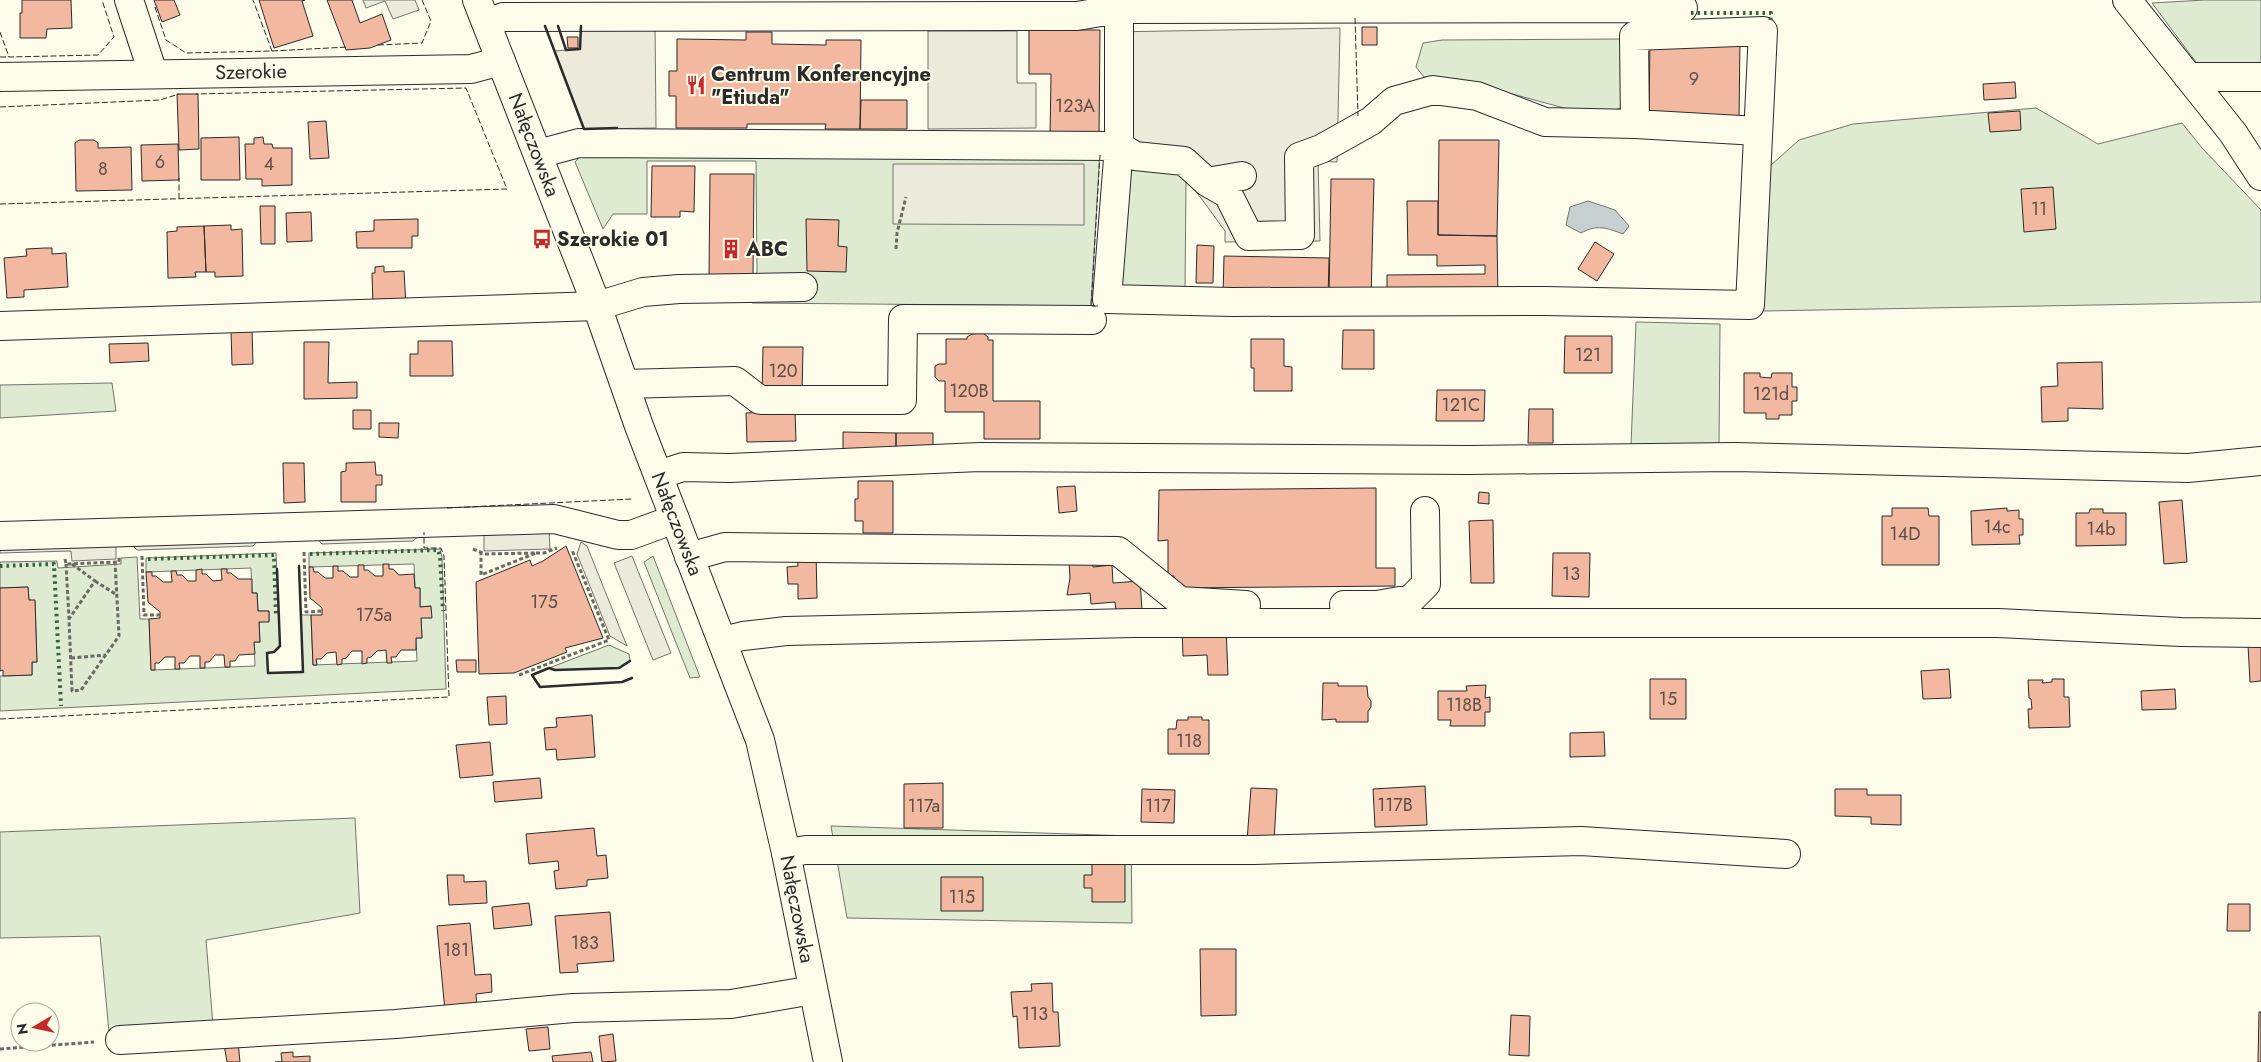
<svg xmlns="http://www.w3.org/2000/svg" width="2261" height="1062" font-family="Jost,sans-serif">
<style>
.green{fill:#deebd1;stroke:#74746e}
.parking{fill:#eceadb;stroke:#74746e}
.water{fill:#c7d0d0;stroke:#74746e}
.building{fill:#f2b8a0;stroke:#2b2b2b}
.lines{fill:none;stroke-linecap:round;stroke-linejoin:round}
.minor-casing{stroke:#2b2b2b;stroke-width:30}
.major-casing{stroke:#2b2b2b;stroke-width:30}
.path{stroke:#6a6964;stroke-width:3;stroke-dasharray:4 2.5;stroke-linecap:butt}
.minor{stroke:#fdfbea;stroke-width:28}
.major{stroke:#fdfbea;stroke-width:28}
.hedge{stroke:#34623c;stroke-width:4;stroke-dasharray:2.5 4;stroke-linecap:butt}
.fence{stroke:#2b2b2b;stroke-width:1;stroke-dasharray:6 2.5;stroke-linecap:butt}
.wall{stroke:#2b2b2b;stroke-width:2.5}
.labels{text-anchor:middle;dominant-baseline:central;stroke-width:4;stroke-linejoin:round;paint-order:stroke}
.number-label{font-size:18px;fill:#5d4e48}
.street-label{font-size:20px;fill:#2b2b2b;stroke:#fdfbea}
.poi-label{font-size:20px;font-weight:bold;fill:#2b2b2b;stroke:#fdfbea;text-anchor:start}
</style>
<rect width="100%" height="100%" fill="#fdfbea"/>
<!-- green -->
<path class="green" d="M 2205,0 L 2261,0 L 2261,85 L 2213,85 L 2152,3 Z
M 1624,39 L 1625,105 L 1618,109 L 1601,113 L 1564,108 L 1457,79 L 1424,77 L 1416,67 L 1423,43 L 1442,40 Z
M 2036,108 L 2098,144 L 2182,123 L 2202,148 L 2261,210 L 2261,302 L 1763,311 L 1770,166 L 1799,140 L 1853,124 Z
M 587,149 L 1100,149 L 1091,306 L 752,303 L 757,271 L 756,161 L 647,161 L 647,214 L 613,214 L 603,229 L 575,162 Z
M 1123,162 L 1179,168 L 1186,180 L 1185,291 L 1118,288 Z
M 1636,322 L 1720,324 L 1719,446 L 1631,445 Z
M 112,383 L 116,411 L 0,418 L 0,385 Z
M 440,549 L 442,557 L 446,689 L 0,711 L 0,676 L 32,675 L 32,662 L 37,662 L 35,601 L 29,600 L 28,587 L 0,588 L 0,562 L 57,561 L 58,568 L 121,564 L 121,558 L 137,557 L 140,619 L 149,619 L 151,670 L 155,670 L 255,666 L 254,642 L 260,642 L 259,622 L 269,621 L 269,611 L 258,611 L 257,593 L 252,593 L 251,568 L 146,572 L 146,558 L 276,553 L 280,646 L 274,652 L 267,653 L 268,673 L 303,671 L 301,615 L 311,615 L 313,665 L 417,661 L 416,638 L 422,638 L 421,618 L 431,606 L 420,607 L 420,588 L 415,588 L 414,564 L 309,567 L 309,553 Z
M 653,556 L 700,677 L 690,678 L 644,562 Z
M 609,645 L 629,654 L 630,661 L 619,668 L 555,670 L 549,668 Z
M 355,818 L 360,913 L 206,940 L 213,1025 L 109,1032 L 100,936 L 0,938 L 0,832 Z
M 831,826 L 1131,836 L 1132,923 L 847,918 Z"/>
<!-- parking -->
<path class="parking" d="M 363,0 L 415,0 L 419,10 L 393,19 L 385,1 L 366,8 Z
M 655,23 L 656,128 L 584,129 L 555,51 L 580,49 L 581,24 Z
M 1340,28 L 1337,162 L 1318,161 L 1320,241 L 1225,242 L 1225,231 L 1179,168 L 1123,162 L 1110,32 Z
M 928,31 L 1017,31 L 1017,83 L 1036,83 L 1036,128 L 928,129 Z
M 893,164 L 1084,164 L 1084,225 L 893,224 Z
M 549,531 L 550,549 L 484,551 L 484,532 Z
M 422,533 L 413,541 L 322,544 L 313,535 Z
M 261,537 L 253,546 L 137,550 L 128,541 Z
M 116,541 L 116,559 L 72,561 L 71,551 L 0,553 L 0,546 Z
M 581,542 L 587,546 L 627,646 L 610,636 L 577,554 Z
M 632,556 L 671,653 L 653,660 L 614,563 Z"/>
<!-- water -->
<path class="water" d="M 1588,201 L 1615,210 L 1629,226 L 1623,234 C 1607,228 1597,224 1581,233 L 1566,225 L 1570,207 Z"/>
<!-- building -->
<path class="building" d="M 22,0 L 71,0 L 72,28 L 47,29 L 46,38 L 20,38 L 20,13 L 22,13 Z
M 154,0 L 174,0 L 180,15 L 162,22 Z
M 259,0 L 305,0 L 302,1 L 313,36 L 274,48 Z
M 327,0 L 352,0 L 360,23 L 382,14 L 391,40 L 370,48 L 346,50 Z
M 1362,27 L 1377,27 L 1377,45 L 1362,45 Z
M 1029,30 L 1100,30 L 1099,138 L 1050,138 L 1051,74 L 1029,74 Z
M 746,32 L 772,32 L 772,44 L 826,45 L 826,40 L 861,40 L 860,129 L 825,129 L 826,124 L 747,124 L 747,128 L 676,128 L 676,96 L 669,96 L 669,71 L 677,71 L 677,39 L 746,40 Z
M 567,37 L 578,37 L 578,48 L 568,48 Z
M 1650,38 L 1740,39 L 1739,121 L 1649,120 Z
M 2015,82 L 2016,98 L 1984,100 L 1983,84 Z
M 177,94 L 198,94 L 199,149 L 179,150 Z
M 861,100 L 907,100 L 907,129 L 860,129 Z
M 2020,111 L 2021,130 L 1990,132 L 1988,113 Z
M 326,121 L 329,158 L 310,159 L 308,122 Z
M 239,137 L 240,180 L 201,180 L 201,138 Z
M 263,137 L 264,144 L 272,144 L 273,148 L 292,148 L 292,185 L 262,186 L 262,179 L 246,179 L 245,144 L 254,144 L 254,138 Z
M 79,140 L 94,140 L 98,143 L 98,148 L 131,147 L 132,190 L 76,191 L 75,143 Z
M 1439,140 L 1499,140 L 1497,236 L 1438,235 Z
M 178,144 L 179,180 L 142,181 L 141,145 Z
M 652,166 L 695,166 L 694,212 L 680,211 L 680,217 L 651,217 Z
M 710,174 L 754,174 L 753,278 L 709,278 Z
M 1331,179 L 1374,179 L 1371,299 L 1329,298 Z
M 2053,187 L 2056,229 L 2024,232 L 2021,189 Z
M 1407,201 L 1438,201 L 1438,235 L 1497,236 L 1498,297 L 1387,298 L 1387,275 L 1485,274 L 1485,265 L 1437,266 L 1437,255 L 1408,255 Z
M 260,206 L 275,206 L 275,244 L 261,244 Z
M 311,212 L 312,241 L 287,242 L 286,213 Z
M 418,219 L 418,236 L 412,236 L 412,248 L 357,248 L 356,232 L 374,231 L 374,220 Z
M 806,219 L 839,220 L 838,246 L 847,247 L 846,272 L 807,271 Z
M 231,225 L 231,230 L 242,229 L 243,276 L 215,277 L 215,272 L 206,272 L 204,226 Z
M 204,226 L 206,272 L 195,272 L 196,277 L 168,278 L 167,232 L 177,231 L 177,227 Z
M 1595,242 L 1614,254 L 1597,281 L 1578,269 Z
M 1197,245 L 1214,246 L 1213,283 L 1196,283 Z
M 45,248 L 52,248 L 52,254 L 66,253 L 68,287 L 24,290 L 24,297 L 7,298 L 4,258 L 27,256 L 26,249 Z
M 1224,256 L 1329,258 L 1328,299 L 1223,297 Z
M 384,266 L 384,272 L 404,271 L 406,306 L 373,308 L 372,273 L 375,273 L 375,267 Z
M 252,329 L 253,364 L 232,365 L 231,330 Z
M 1343,330 L 1374,330 L 1374,369 L 1342,369 Z
M 983,333 L 988,337 L 988,340 L 993,340 L 993,401 L 1040,401 L 1040,439 L 984,439 L 984,412 L 945,412 L 945,381 L 939,381 L 935,377 L 935,366 L 939,364 L 946,364 L 946,339 L 967,339 L 967,337 L 972,334 Z
M 1565,336 L 1612,336 L 1612,373 L 1564,373 Z
M 1251,339 L 1284,339 L 1284,366 L 1292,367 L 1292,391 L 1254,391 L 1254,368 L 1251,368 Z
M 418,341 L 452,341 L 453,376 L 410,376 L 410,354 L 418,354 Z
M 304,342 L 329,342 L 328,383 L 357,382 L 357,398 L 304,399 Z
M 148,343 L 149,361 L 110,363 L 109,344 Z
M 763,347 L 803,347 L 802,396 L 762,396 Z
M 2102,362 L 2103,409 L 2068,408 L 2068,421 L 2042,422 L 2041,387 L 2058,386 L 2057,363 Z
M 1744,373 L 1760,373 L 1760,377 L 1771,378 L 1772,373 L 1792,373 L 1792,387 L 1797,387 L 1797,401 L 1792,401 L 1792,415 L 1779,415 L 1779,419 L 1766,419 L 1766,413 L 1744,413 Z
M 1437,390 L 1485,390 L 1484,421 L 1436,421 Z
M 1529,409 L 1553,409 L 1553,443 L 1528,443 Z
M 353,410 L 371,410 L 371,429 L 353,429 Z
M 795,411 L 796,441 L 747,442 L 746,413 Z
M 379,423 L 399,423 L 398,438 L 379,437 Z
M 843,432 L 896,433 L 896,454 L 843,453 Z
M 896,433 L 933,433 L 933,454 L 896,454 Z
M 375,462 L 376,475 L 382,475 L 382,485 L 376,485 L 376,502 L 341,502 L 341,472 L 346,471 L 346,463 Z
M 283,463 L 304,463 L 305,502 L 284,503 Z
M 858,481 L 893,481 L 893,533 L 863,533 L 863,521 L 855,521 L 855,499 L 858,499 Z
M 1075,486 L 1077,511 L 1059,513 L 1057,487 Z
M 1376,488 L 1376,568 L 1395,568 L 1395,586 L 1175,588 L 1174,576 L 1168,576 L 1168,540 L 1158,541 L 1159,490 Z
M 1479,492 L 1489,493 L 1489,504 L 1478,503 Z
M 2182,500 L 2187,562 L 2164,564 L 2159,502 Z
M 1892,508 L 1928,508 L 1929,516 L 1939,516 L 1939,565 L 1882,565 L 1882,516 L 1892,516 Z
M 2007,508 L 2007,511 L 2019,510 L 2019,519 L 2023,519 L 2023,535 L 2019,535 L 2020,544 L 1972,545 L 1971,511 Z
M 2090,509 L 2103,509 L 2103,513 L 2126,513 L 2126,545 L 2076,546 L 2076,513 L 2089,513 Z
M 1493,520 L 1494,583 L 1471,583 L 1469,521 Z
M 566,546 L 603,638 L 565,648 L 567,652 L 514,673 L 479,674 L 476,582 L 530,560 L 532,566 L 543,561 Z
M 797,552 L 816,552 L 817,598 L 798,599 L 798,584 L 788,584 L 787,567 L 798,566 Z
M 1553,553 L 1590,553 L 1589,597 L 1552,596 Z
M 1092,560 L 1093,567 L 1112,565 L 1113,583 L 1140,581 L 1142,609 L 1116,611 L 1115,602 L 1091,604 L 1090,593 L 1067,595 L 1070,578 L 1069,562 Z
M 383,564 L 389,564 L 389,569 L 393,569 L 399,575 L 414,574 L 415,588 L 420,588 L 420,607 L 431,606 L 432,618 L 421,618 L 422,638 L 416,638 L 416,650 L 401,650 L 396,657 L 391,657 L 392,663 L 387,663 L 386,650 L 377,651 L 371,657 L 367,658 L 367,663 L 362,664 L 362,651 L 352,651 L 346,658 L 342,659 L 342,664 L 337,665 L 336,652 L 327,653 L 321,659 L 316,659 L 317,665 L 313,665 L 311,615 L 322,615 L 322,608 L 310,598 L 309,567 L 313,567 L 314,572 L 318,572 L 325,578 L 333,578 L 333,566 L 338,566 L 338,571 L 343,571 L 350,577 L 358,577 L 358,565 L 364,565 L 364,570 L 368,570 L 375,576 L 383,576 Z
M 202,569 L 202,574 L 206,574 L 213,581 L 222,580 L 221,569 L 227,569 L 227,573 L 231,573 L 238,579 L 252,579 L 252,593 L 257,593 L 258,611 L 269,611 L 269,622 L 259,622 L 260,642 L 254,642 L 255,654 L 239,655 L 235,661 L 230,661 L 230,667 L 225,667 L 224,655 L 215,655 L 209,662 L 205,662 L 205,668 L 200,668 L 200,656 L 190,656 L 184,663 L 179,663 L 180,669 L 175,669 L 175,657 L 165,657 L 159,663 L 155,663 L 155,670 L 151,670 L 149,619 L 160,618 L 160,612 L 148,602 L 146,572 L 152,572 L 152,576 L 156,576 L 163,582 L 172,582 L 171,571 L 176,571 L 177,575 L 182,575 L 188,581 L 196,581 L 196,570 Z
M 28,587 L 29,600 L 35,600 L 37,662 L 32,662 L 32,675 L 3,676 L 3,670 L 0,671 L 0,588 Z
M 1226,627 L 1228,675 L 1208,675 L 1207,655 L 1183,656 L 1182,628 Z
M 2261,644 L 2261,681 L 2250,682 L 2248,645 Z
M 456,660 L 476,660 L 476,672 L 457,672 Z
M 1949,669 L 1951,698 L 1923,699 L 1921,671 Z
M 1650,679 L 1686,679 L 1686,719 L 1650,719 Z
M 2052,679 L 2064,679 L 2064,697 L 2069,697 L 2070,727 L 2029,728 L 2028,709 L 2032,709 L 2031,699 L 2029,698 L 2028,680 L 2043,680 L 2042,683 L 2052,682 Z
M 1323,683 L 1338,683 L 1338,686 L 1367,686 L 1368,697 L 1371,701 L 1371,707 L 1368,711 L 1368,722 L 1336,722 L 1336,719 L 1322,720 Z
M 1486,685 L 1485,698 L 1490,697 L 1490,712 L 1485,712 L 1485,726 L 1450,726 L 1451,720 L 1438,720 L 1438,691 L 1467,691 L 1466,686 Z
M 2175,689 L 2176,709 L 2142,710 L 2141,691 Z
M 506,696 L 507,724 L 489,725 L 487,697 Z
M 592,715 L 595,757 L 557,760 L 556,749 L 546,750 L 544,728 L 557,727 L 556,718 Z
M 1188,717 L 1202,717 L 1202,720 L 1209,720 L 1209,754 L 1168,754 L 1168,729 L 1176,729 L 1177,720 L 1188,720 Z
M 1604,732 L 1605,756 L 1570,757 L 1570,733 Z
M 490,742 L 493,775 L 460,778 L 456,745 Z
M 540,778 L 542,798 L 495,802 L 493,782 Z
M 943,783 L 943,828 L 904,828 L 904,784 Z
M 1425,786 L 1427,825 L 1375,827 L 1373,789 Z
M 1251,788 L 1277,789 L 1274,842 L 1247,841 Z
M 1142,789 L 1175,790 L 1174,823 L 1141,822 Z
M 1835,789 L 1867,789 L 1867,795 L 1901,795 L 1901,825 L 1871,824 L 1871,817 L 1835,816 Z
M 594,828 L 597,856 L 606,855 L 608,878 L 587,880 L 587,886 L 556,889 L 554,871 L 559,870 L 558,861 L 529,864 L 526,834 Z
M 1092,862 L 1125,863 L 1125,902 L 1092,902 L 1092,888 L 1084,888 L 1084,875 L 1092,875 Z
M 447,875 L 464,875 L 464,882 L 486,881 L 487,903 L 449,905 Z
M 941,877 L 983,877 L 983,911 L 941,911 Z
M 529,903 L 532,925 L 494,929 L 492,907 Z
M 2228,904 L 2250,904 L 2250,931 L 2227,931 Z
M 610,912 L 614,961 L 577,964 L 578,972 L 560,973 L 555,916 Z
M 470,923 L 475,975 L 491,974 L 492,992 L 476,994 L 477,1008 L 445,1011 L 437,926 Z
M 1200,949 L 1236,949 L 1236,1015 L 1201,1016 Z
M 1052,983 L 1053,1012 L 1058,1012 L 1060,1046 L 1019,1048 L 1017,1016 L 1013,1017 L 1011,992 L 1032,991 L 1031,984 Z
M 2259,1012 L 2261,1012 L 2261,1062 L 2258,1062 Z
M 1511,1015 L 1530,1016 L 1529,1056 L 1509,1055 Z
M 548,1027 L 550,1049 L 529,1051 L 526,1029 Z
M 613,1034 L 616,1061 L 602,1062 L 599,1036 Z
M 238,1042 L 240,1062 L 227,1062 L 224,1044 Z
M 293,1052 L 293,1057 L 310,1056 L 310,1062 L 275,1062 L 282,1062 L 281,1053 Z
M 591,1052 L 593,1062 L 553,1062 L 552,1056 Z"/>
<g class="lines">
<defs>
<path id="minor" d="M 129,0 L 153,73
M 2127,0 L 2233,133 L 2261,176
M 487,23 L 503,17 L 1077,16 L 1119,9 L 1683,8
M 0,77 L 471,69 L 501,61
M 2188,77 L 2261,77
M 538,154 L 579,143 L 1119,146 L 1119,9
M 1242,176 L 1207,182 L 1184,161 L 1135,156 L 1119,146 L 1107,299 L 1232,302 L 1545,301 L 1750,305 L 1763,31 L 1634,36 L 1635,124
M 1207,182 L 1228,194 L 1249,236 L 1300,235 L 1299,157 L 1321,149 L 1371,121 L 1394,101 L 1433,90 L 1477,96 L 1545,122 L 1635,124 L 1758,131
M 0,326 L 597,306 L 643,292 L 679,289 L 803,287
M 625,384 L 735,381 L 760,400 L 902,400 L 903,319 L 1092,320
M 658,475 L 683,467 L 730,468 L 980,457 L 1469,460 L 1734,457 L 2188,468 L 2261,461
M 0,536 L 554,519 L 618,535 L 631,535 L 675,519
M 689,557 L 725,547 L 1118,551 L 1180,601 L 1246,605
M 1344,605 L 1377,605 L 1411,599 L 1426,584 L 1425,511
M 722,641 L 743,636 L 786,631 L 1132,623 L 1998,623 L 2181,632 L 2261,633
M 786,853 L 806,850 L 1254,850 L 1581,841 L 1786,854
M 120,1040 L 396,1024 L 573,1008 L 731,1004 L 813,990"/>
<path id="major" d="M 477,0 L 597,306 L 639,426 L 760,740 L 786,853 L 828,1062"/>
</defs>
<!-- minor casing -->
<use href="#minor" class="minor-casing"/>
<!-- major casing -->
<use href="#major" class="major-casing"/>
<!-- path -->
<path class="path" d="M 896,249 L 897,233 L 906,197
M 473,549 L 485,554 L 536,553 L 481,575 L 481,552
M 304,552 L 306,612 L 322,611
M 536,553 L 544,553 L 557,548
M 142,556 L 144,615 L 160,615
M 65,559 L 66,564 L 119,562 L 119,557
M 66,564 L 69,618
M 72,564 L 95,581 L 69,619 L 72,691 L 81,690 L 119,636 L 115,562
M 95,581 L 117,595
M 71,658 L 106,655
M 519,675 L 609,640 L 572,550
M 0,1049 L 94,1042"/>
<!-- minor -->
<use href="#minor" class="minor"/>
<!-- major -->
<use href="#major" class="major"/>
<!-- hedge -->
<path class="hedge" d="M 1691,13 L 1771,13 L 1770,24
M 310,554 L 438,550 L 440,556 L 443,611
M 148,559 L 274,555 L 276,616
M 0,566 L 54,564 L 61,706"/>
<!-- fence -->
<path class="fence" d="M 155,7 L 166,40 L 186,53 L 272,51 L 253,0
M 1355,18 L 1358,116
M 0,32 L 9,57 L 98,55 L 114,37 L 102,0
M 378,45 L 422,43 L 431,21 L 422,0
M 272,51 L 348,47
M 0,57 L 9,57
M 0,107 L 160,100 L 179,94
M 179,199 L 179,178
M 0,204 L 507,189 L 466,88 L 196,94
M 1098,306 L 1091,306 L 1100,155
M 447,508 L 632,499
M 0,719 L 449,697 L 444,556 L 441,548 L 424,548 L 424,532"/>
<!-- wall -->
<path class="wall" d="M 545,26 L 584,129 L 617,128
M 558,26 L 566,50 L 580,49 L 581,26
M 277,569 L 280,646 L 274,652 L 267,653 L 268,673 L 303,672 L 299,566
M 630,661 L 619,668 L 555,670 L 549,668 L 532,675 L 540,687 L 622,682 L 632,678"/>
</g>
<!-- icons -->
<defs>
<symbol id="restaurant-bare" viewBox="-9 -9 18 18"><path d="M-5-6h1v4h1v-4h1v4h1v-4h1v5L-1.5 .5V6h-2V.5L-5-1ZM5-6V6H3V1.5H1.5Q1.5-4 5-6Z" fill="#c62828" stroke="#fdfbea" stroke-width="2.5" paint-order="stroke"/></symbol>
<symbol id="bus-bare" viewBox="-9 -9 18 18"><path d="M-5-6H5V4H4V6H2V4H-2V6H-4V4H-5ZM-3.5-4V0h7V-4ZM-3.5 1.2v1.5H-2V1.2ZM2 1.2v1.5H3.5V1.2Z" fill="#c62828" stroke="#fdfbea" stroke-width="2.5" paint-order="stroke"/></symbol>
<symbol id="building-bare" viewBox="-9 -9 18 18"><path d="M-4-6H4V6H1V3H-1V6H-4ZM-2.5-4.3h1.7v1.8h-1.7ZM.8-4.3h1.7v1.8H.8ZM-2.5-1h1.7V.8h-1.7ZM.8-1h1.7V.8H.8Z" fill="#c62828" stroke="#fdfbea" stroke-width="2.5" paint-order="stroke"/></symbol>
</defs>
<g fill-rule="evenodd">
<use href="#restaurant-bare" x="682" y="71" width="28" height="28"/>
<use href="#bus-bare" x="528" y="225" width="28" height="28"/>
<use href="#building-bare" x="717" y="235" width="28" height="28"/>
</g>
<g class="labels">
<!-- number labels -->
<g class="number-label">
<text x="1694" y="79">9</text>
<text x="1075" y="106">123A</text>
<text x="160" y="162">6</text>
<text x="269" y="164">4</text>
<text x="103" y="169">8</text>
<text x="2039" y="209">11</text>
<text x="1588" y="355">121</text>
<text x="783" y="371">120</text>
<text x="969" y="391">120B</text>
<text x="1771" y="394">121d</text>
<text x="1461" y="405">121C</text>
<text x="1997" y="527">14c</text>
<text x="2101" y="529">14b</text>
<text x="1905" y="534">14D</text>
<text x="1571" y="574">13</text>
<text x="544" y="602">175</text>
<text x="374" y="615">175a</text>
<text x="1668" y="699">15</text>
<text x="1464" y="705">118B</text>
<text x="1189" y="741">118</text>
<text x="1395" y="805">117B</text>
<text x="924" y="806">117a</text>
<text x="1158" y="806">117</text>
<text x="962" y="897">115</text>
<text x="585" y="943">183</text>
<text x="456" y="950">181</text>
<text x="1035" y="1014">113</text>
</g>
<!-- street labels -->
<g class="street-label">
<text transform="translate(251 72) rotate(-1)">Szerokie</text>
<text transform="translate(534 145) rotate(69)">Nałęczowska</text>
<text transform="translate(677 524) rotate(69)">Nałęczowska</text>
<text transform="translate(797 909) rotate(79)">Nałęczowska</text>
</g>
<!-- poi labels -->
<g class="poi-label">
<text x="711" y="74">Centrum Konferencyjne<tspan x="711" dy="23">"Etiuda"</tspan></text>
<text x="557" y="239">Szerokie 01</text>
<text x="746" y="249">ABC</text>
</g>
</g>
<!-- north arrow -->
<g transform="translate(35 1027) rotate(261)"><circle r="24" fill="#fdfbea" stroke="#a9a89e"/>
<path d="M0-4L9 19L0 12L-9 19Z" fill="#c62828"/>
<text y="-8" font-size="14" font-weight="bold" text-anchor="middle" fill="#2b2b2b">N</text>
</g>
</svg>
